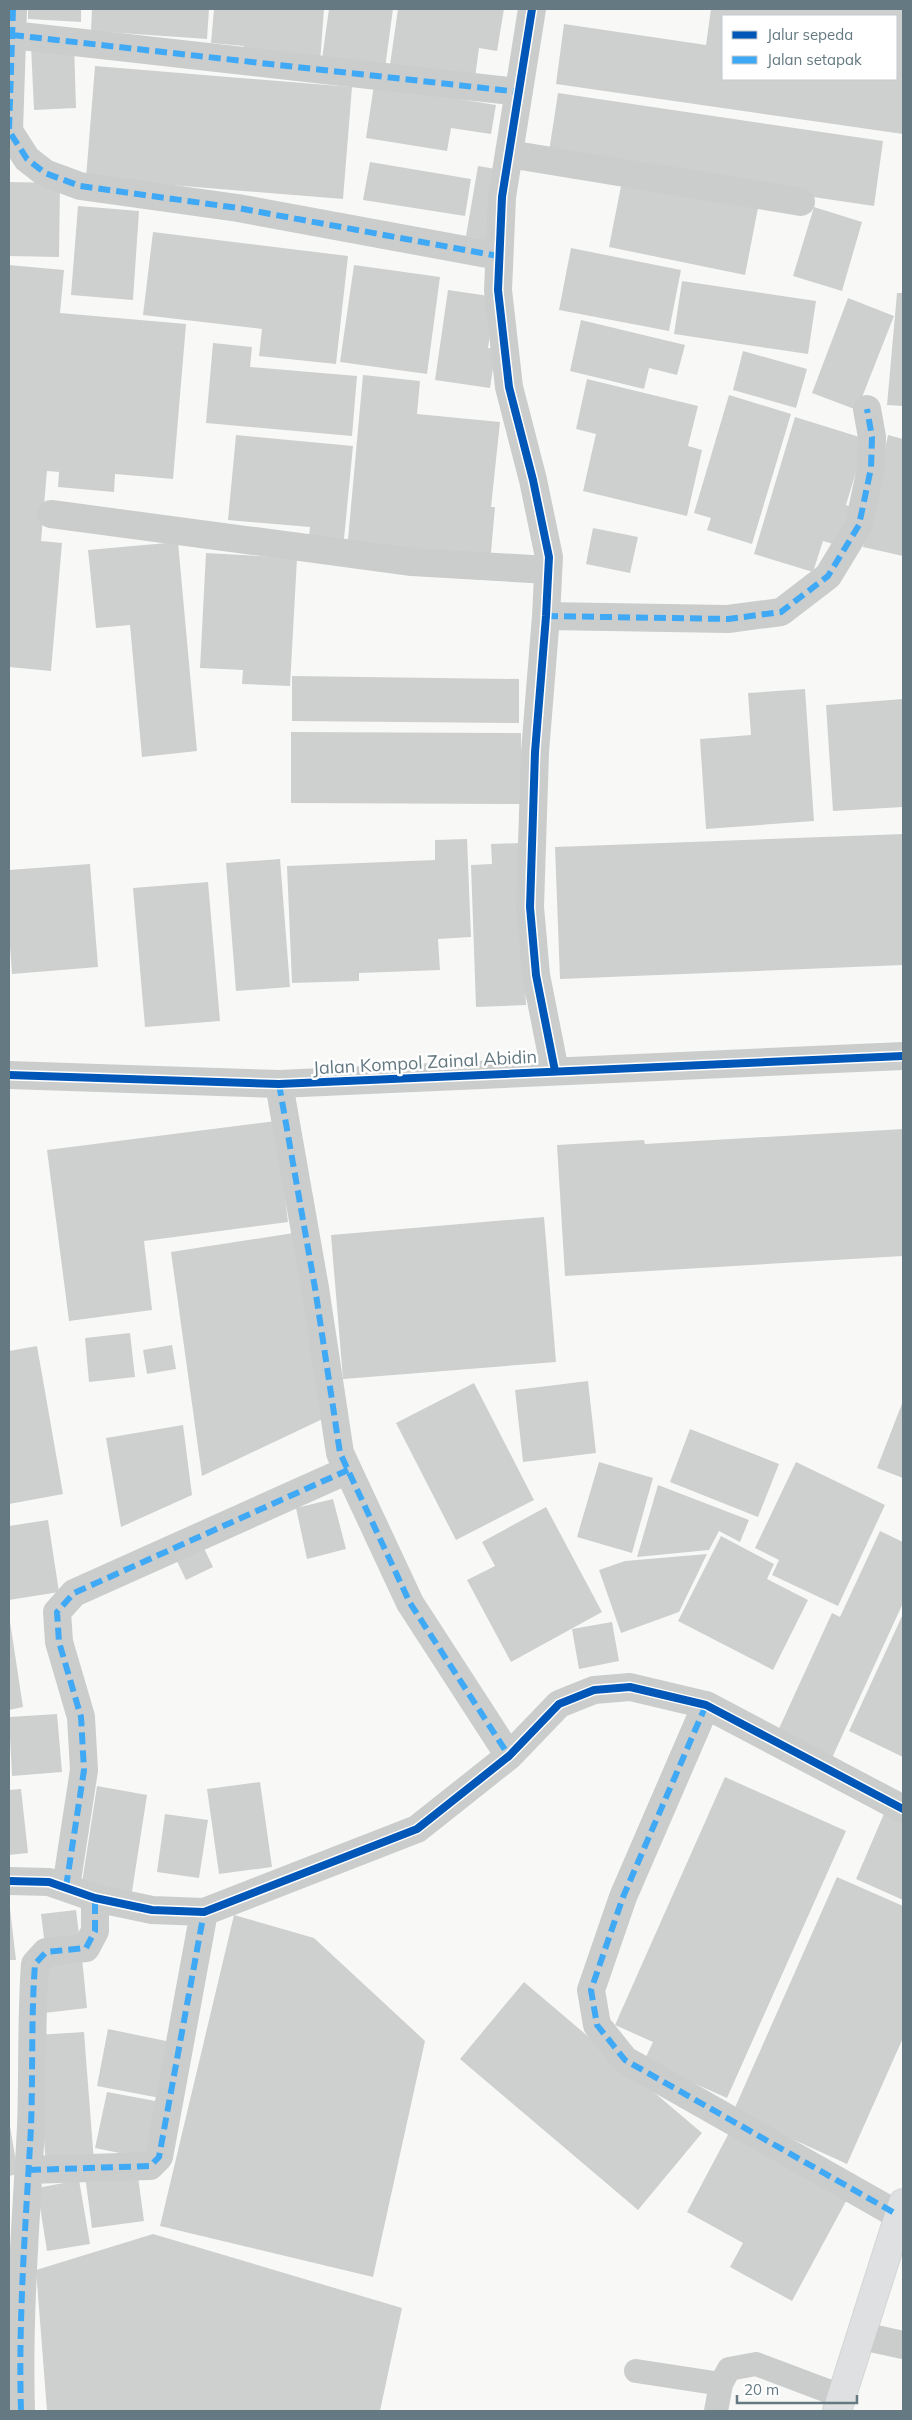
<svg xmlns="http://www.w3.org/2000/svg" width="912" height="2420" font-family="Mulish,sans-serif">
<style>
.building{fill:#ced0d0;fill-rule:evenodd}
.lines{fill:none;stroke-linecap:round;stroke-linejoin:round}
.secondary-casing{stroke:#d4d5d5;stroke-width:30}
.service{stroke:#cbcdcd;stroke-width:24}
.minor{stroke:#cbcdcd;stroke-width:28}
.tertiary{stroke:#cbcdcd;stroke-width:28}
.secondary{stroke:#dfe0e1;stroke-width:28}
.quiet{stroke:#3fa9f5;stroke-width:6;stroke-dasharray:12 6;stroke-linecap:butt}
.cycleway-casing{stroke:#fff;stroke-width:11}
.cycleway{stroke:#0057b8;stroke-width:8}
.labels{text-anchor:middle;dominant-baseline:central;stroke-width:5;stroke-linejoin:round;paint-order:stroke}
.street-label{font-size:18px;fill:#647981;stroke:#fff}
</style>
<rect width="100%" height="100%" fill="#f8f8f7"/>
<!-- building -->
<path class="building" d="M 28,9 L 81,9 L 81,22 L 28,19 Z
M 92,9 L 209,9 L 207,39 L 91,31 Z
M 214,9 L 324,9 L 320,63 L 243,57 L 244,46 L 211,43 Z
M 329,9 L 393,9 L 385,68 L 322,59 Z
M 398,9 L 504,9 L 497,51 L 479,48 L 475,78 L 390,65 Z
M 711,9 L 903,9 L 903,134 L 556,84 L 564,24 L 706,45 ZM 723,16 L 896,16 L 896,79 L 723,79 Z
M 74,44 L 76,108 L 34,110 L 31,46 Z
M 95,66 L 352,87 L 343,199 L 86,178 Z
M 374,85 L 496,105 L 491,134 L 451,128 L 447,151 L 366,138 Z
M 558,93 L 883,141 L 874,206 L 548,158 Z
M 370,162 L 471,179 L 465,216 L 363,200 Z
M 478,166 L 502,170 L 490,241 L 466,236 Z
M 622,181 L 758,208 L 745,275 L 609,247 Z
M 9,182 L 60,183 L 59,257 L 9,256 Z
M 78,206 L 139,211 L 133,300 L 71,295 Z
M 814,207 L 862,222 L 842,291 L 793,276 Z
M 153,232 L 348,256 L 336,364 L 259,356 L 262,329 L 143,315 Z
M 571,248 L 681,270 L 669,331 L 559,310 Z
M 9,265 L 64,270 L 60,313 L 186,324 L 173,479 L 115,474 L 114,492 L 58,487 L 59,472 L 47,471 L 41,541 L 62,543 L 51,671 L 9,667 Z
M 354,265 L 440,277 L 427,374 L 340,362 Z
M 682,281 L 816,301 L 808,354 L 674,334 Z
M 448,290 L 496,297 L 488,348 L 496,349 L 490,388 L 435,380 Z
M 897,293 L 903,293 L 903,406 L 887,405 Z
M 848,298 L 894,316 L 857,410 L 812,393 Z
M 581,320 L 685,345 L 677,375 L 649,368 L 644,389 L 570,371 Z
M 213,343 L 252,347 L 250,367 L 357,376 L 352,436 L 206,423 Z
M 743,351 L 807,369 L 796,408 L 733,390 Z
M 363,375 L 420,381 L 417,414 L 500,422 L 491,507 L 495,507 L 490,564 L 347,550 Z
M 587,379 L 698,406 L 688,446 L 702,450 L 687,516 L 583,491 L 596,434 L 576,429 Z
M 729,395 L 791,414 L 752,544 L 707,530 L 711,518 L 694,513 Z
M 795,417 L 866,439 L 846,505 L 852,507 L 840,546 L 823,541 L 813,572 L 754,554 Z
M 236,435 L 353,446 L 344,539 L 309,536 L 310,527 L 228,520 Z
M 888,435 L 903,439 L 903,556 L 863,547 Z
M 593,528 L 638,537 L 630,573 L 586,564 Z
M 178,542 L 197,751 L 142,757 L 130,625 L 96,628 L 88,550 Z
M 206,553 L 297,558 L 290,686 L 242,684 L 243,670 L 200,668 Z
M 292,676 L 519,679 L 519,723 L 292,721 Z
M 805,689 L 814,821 L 706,829 L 700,739 L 751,735 L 748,693 Z
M 903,699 L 903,807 L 833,811 L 826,705 Z
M 291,732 L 521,733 L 521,804 L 291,803 Z
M 903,834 L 903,965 L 560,979 L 555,847 Z
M 467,839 L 471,937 L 438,939 L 440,970 L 359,973 L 359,981 L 292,983 L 287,866 L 435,860 L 435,840 Z
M 520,843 L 526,1005 L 476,1007 L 471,865 L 492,864 L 491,844 Z
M 280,859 L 290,987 L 236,991 L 226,863 Z
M 90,864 L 98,967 L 12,974 L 9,932 L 9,870 Z
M 208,882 L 220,1021 L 145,1027 L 133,888 Z
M 276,1121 L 288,1222 L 144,1241 L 152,1310 L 69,1321 L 47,1150 Z
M 903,1129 L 903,1256 L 565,1276 L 557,1145 L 644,1140 L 645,1144 Z
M 544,1217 L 556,1362 L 343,1379 L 331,1235 Z
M 300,1232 L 329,1416 L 202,1476 L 171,1252 Z
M 130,1333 L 135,1377 L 89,1382 L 85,1338 Z
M 172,1345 L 176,1369 L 147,1374 L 143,1350 Z
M 37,1346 L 63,1494 L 9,1504 L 9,1351 Z
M 588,1381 L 596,1453 L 523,1462 L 515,1390 Z
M 474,1383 L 534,1500 L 456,1540 L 396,1423 Z
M 903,1401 L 903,1478 L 877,1468 Z
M 183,1425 L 192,1495 L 121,1527 L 106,1438 Z
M 690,1429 L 779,1464 L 758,1517 L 670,1482 Z
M 599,1462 L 653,1478 L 632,1553 L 577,1537 Z
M 796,1462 L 885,1505 L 838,1606 L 772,1575 L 779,1560 L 755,1548 Z
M 658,1485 L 749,1520 L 740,1542 L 719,1531 L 709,1550 L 637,1557 Z
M 333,1499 L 346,1549 L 307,1559 L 296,1508 Z
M 546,1507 L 602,1612 L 511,1662 L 467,1580 L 495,1566 L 482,1542 Z
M 48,1520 L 59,1592 L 9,1600 L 9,1526 Z
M 880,1531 L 903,1542 L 903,1603 L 831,1760 L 776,1735 L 832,1613 L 840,1617 Z
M 721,1536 L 774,1564 L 767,1579 L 808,1600 L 773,1670 L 678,1621 Z
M 202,1544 L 213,1567 L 186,1580 L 175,1557 Z
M 707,1554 L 679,1612 L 621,1633 L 599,1570 L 625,1561 Z
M 903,1614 L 903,1757 L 849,1731 Z
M 9,1615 L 23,1707 L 9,1710 Z
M 612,1622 L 619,1661 L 579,1669 L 572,1629 Z
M 57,1714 L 62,1772 L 12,1776 L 9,1717 Z
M 725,1777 L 846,1831 L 727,2098 L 644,2061 L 653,2042 L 615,2025 Z
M 260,1782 L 272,1867 L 219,1874 L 207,1789 Z
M 97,1786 L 147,1795 L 131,1898 L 81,1889 Z
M 21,1789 L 28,1853 L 9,1855 L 9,1790 Z
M 886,1809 L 903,1816 L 903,1900 L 856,1879 Z
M 165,1814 L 208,1820 L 199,1878 L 157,1872 Z
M 837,1877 L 903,1906 L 903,2038 L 847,2164 L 733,2112 Z
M 9,1900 L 16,1960 L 9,1960 Z
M 76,1910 L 80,1942 L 45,1946 L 41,1914 Z
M 234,1915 L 314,1938 L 425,2041 L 373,2277 L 160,2226 Z
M 82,1958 L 87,2008 L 44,2013 L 38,1962 Z
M 524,1982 L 702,2133 L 638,2210 L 460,2059 Z
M 108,2029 L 171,2042 L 160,2098 L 97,2086 Z
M 84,2032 L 94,2162 L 46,2166 L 36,2035 Z
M 107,2092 L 161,2102 L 149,2159 L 95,2148 Z
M 9,2120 L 18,2174 L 9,2176 Z
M 731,2129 L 850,2194 L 792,2301 L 730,2267 L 743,2243 L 687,2212 Z
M 137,2169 L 144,2221 L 92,2228 L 85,2176 Z
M 79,2180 L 90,2244 L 47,2251 L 37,2188 Z
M 153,2234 L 402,2308 L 380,2411 L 47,2411 L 36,2270 Z"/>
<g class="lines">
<defs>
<path id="secondary" d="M 837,2411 L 903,2203"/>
</defs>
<!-- secondary casing -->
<use href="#secondary" class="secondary-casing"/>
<!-- service -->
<path class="service" d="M 636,2371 L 721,2384
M 716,2411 L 721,2384 L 729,2369 L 756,2364 L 841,2396"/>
<!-- minor -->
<path class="minor" d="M 13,9 L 9,131 L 27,159 L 45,173 L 80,186 L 238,208 L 498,256
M 532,9 L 502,197 L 498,290 L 509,387 L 533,480 L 549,557 L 546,616 L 535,752 L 530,907 L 536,975 L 555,1071
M 12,35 L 519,92
M 509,154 L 801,202
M 51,514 L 412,562 L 548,570
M 546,616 L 728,619 L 781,612 L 828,576 L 859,525 L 871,468 L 872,437 L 867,409
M 279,1084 L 315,1288 L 340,1453 L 410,1603 L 509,1756
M 706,1705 L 623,1897 L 591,1990 L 597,2025 L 625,2060 L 898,2215
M 9,1881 L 49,1882 L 95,1898 L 152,1910 L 204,1912 L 417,1829 L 509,1756 L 559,1704 L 594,1690 L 630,1687 L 706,1705 L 903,1809
M 66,1887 L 84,1770 L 81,1717 L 59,1642 L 57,1612 L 74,1593 L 348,1470
M 29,2170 L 150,2166 L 159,2157 L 204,1912
M 862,2336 L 903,2345
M 21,2411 C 18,2317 26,2221 31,2127 C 33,2072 31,2018 35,1964 L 46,1952 L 86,1948 L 95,1931 L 95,1898"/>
<!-- tertiary -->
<path class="tertiary" d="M 9,1075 L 279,1084 L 903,1056"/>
<!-- secondary -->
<use href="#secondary" class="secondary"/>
<!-- quiet -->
<path class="quiet" d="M 13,9 L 9,131 L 27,159 L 45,173 L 80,186 L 238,208 L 498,256
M 12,35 L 519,92
M 546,616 L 728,619 L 781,612 L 828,576 L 859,525 L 871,468 L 872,437 L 867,409
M 279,1084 L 315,1288 L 340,1453 L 410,1603 L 509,1756
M 706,1705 L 623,1897 L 591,1990 L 597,2025 L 625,2060 L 898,2215
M 66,1887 L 84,1770 L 81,1717 L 59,1642 L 57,1612 L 74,1593 L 348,1470
M 29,2170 L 150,2166 L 159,2157 L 204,1912
M 21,2411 C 18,2317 26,2221 31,2127 C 33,2072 31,2018 35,1964 L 46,1952 L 86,1948 L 95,1931 L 95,1898"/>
<defs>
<path id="cycleway" d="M 532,9 L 502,197 L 498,290 L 509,387 L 533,480 L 549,557 L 546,616 L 535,752 L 530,907 L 536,975 L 555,1071
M 9,1075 L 279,1084 L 903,1056
M 9,1881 L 49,1882 L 95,1898 L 152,1910 L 204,1912 L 417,1829 L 509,1756 L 559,1704 L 594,1690 L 630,1687 L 706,1705 L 903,1809"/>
</defs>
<!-- cycleway casing -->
<use href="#cycleway" class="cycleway-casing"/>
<!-- cycleway -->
<use href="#cycleway" class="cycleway"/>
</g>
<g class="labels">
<!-- street labels -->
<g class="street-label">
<text transform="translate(425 1062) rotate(-3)">Jalan Kompol Zainal Abidin</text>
</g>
</g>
<!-- border -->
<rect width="912" height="2420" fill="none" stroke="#647981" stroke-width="20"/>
<!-- legend -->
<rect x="722" y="15" width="175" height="65" fill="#ffffff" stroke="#c1c9cd"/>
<rect x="732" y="31" width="25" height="8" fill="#0057b8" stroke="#c1c9cd"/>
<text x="767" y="40" font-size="15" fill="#647981">Jalur sepeda</text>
<rect x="732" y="56" width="25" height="8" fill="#3fa9f5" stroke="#c1c9cd"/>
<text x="767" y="65" font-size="15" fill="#647981">Jalan setapak</text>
<!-- scale -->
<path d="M737 2395v8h120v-8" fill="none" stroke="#647981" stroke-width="2.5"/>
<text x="744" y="2395" font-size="15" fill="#647981" stroke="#ffffff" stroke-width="4" paint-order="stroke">20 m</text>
</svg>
